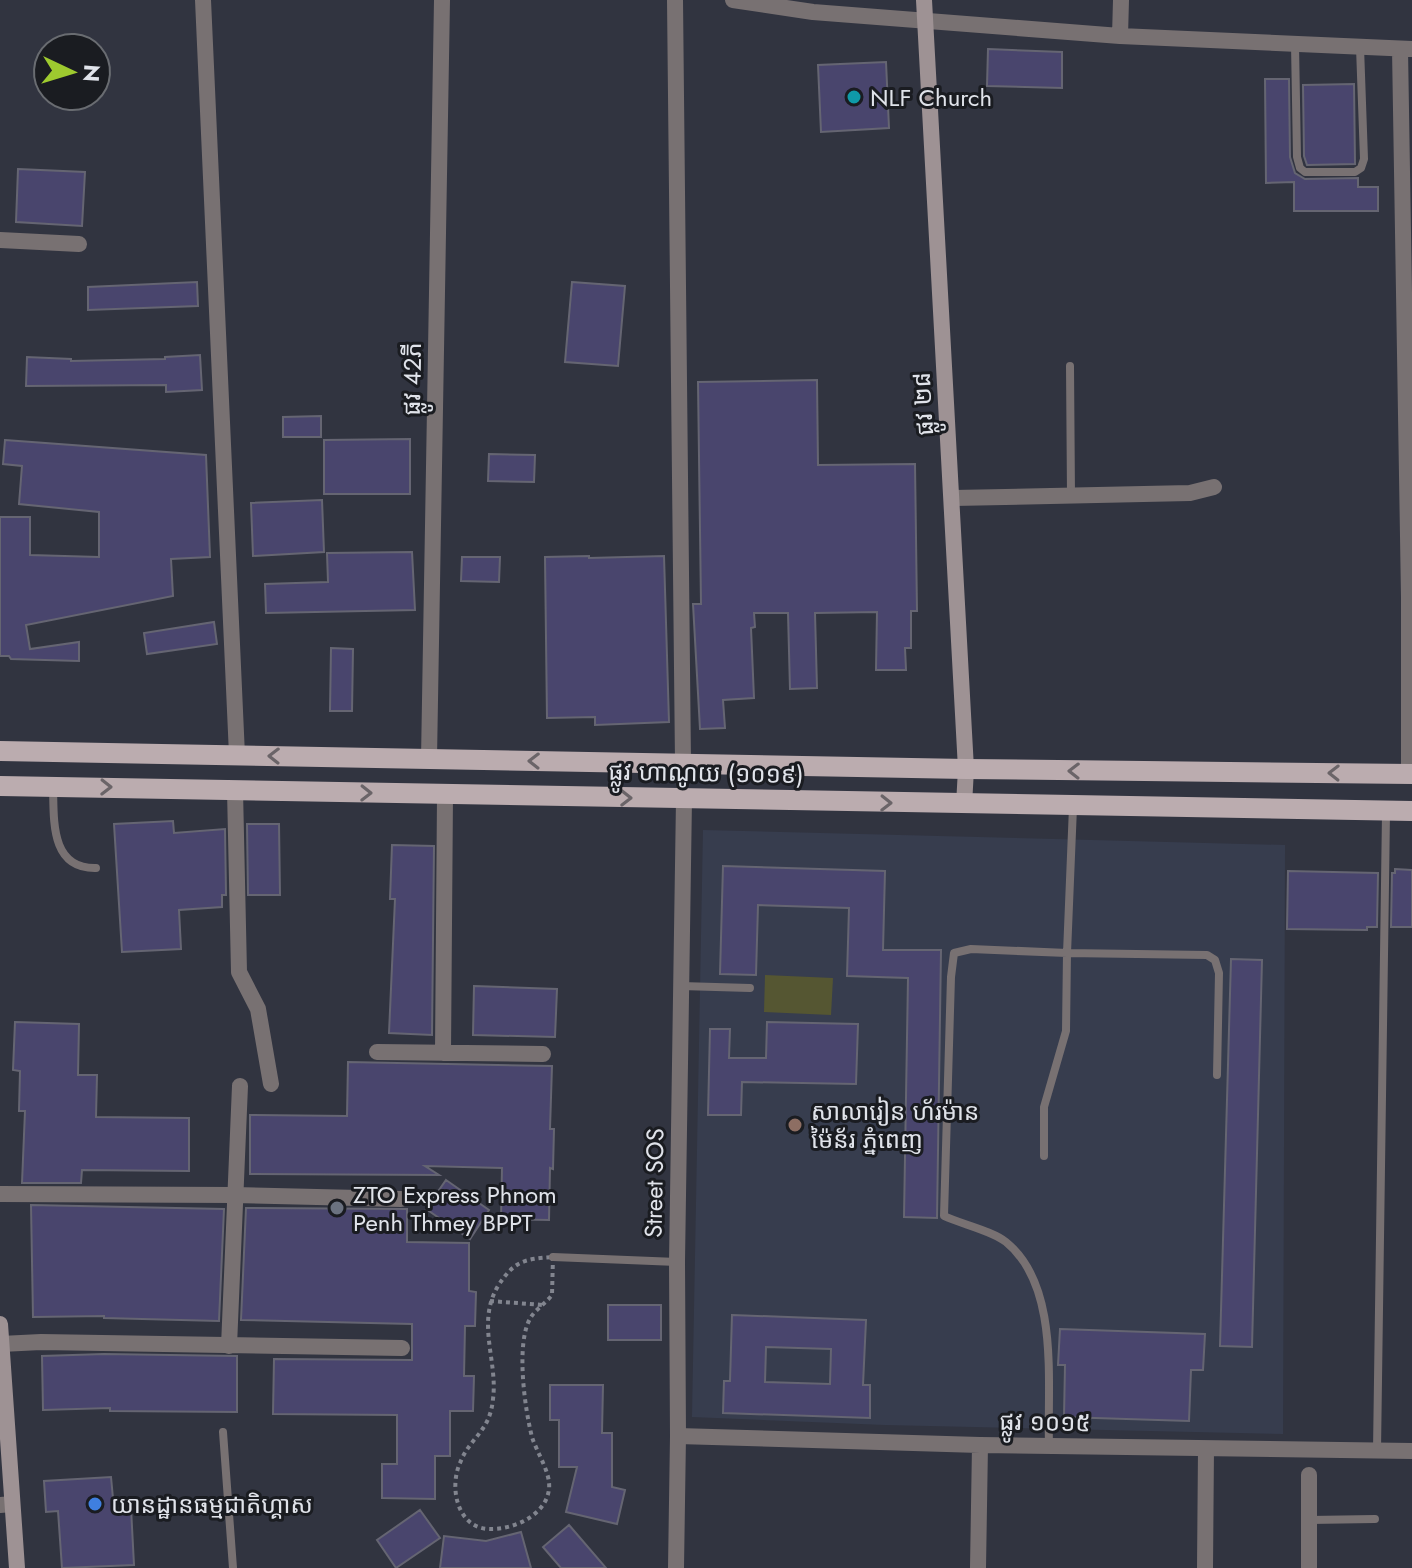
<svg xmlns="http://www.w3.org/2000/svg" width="1412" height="1568" font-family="Jost,'Noto Sans Khmer',sans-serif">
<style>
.built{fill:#373d4e}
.green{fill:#555632}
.building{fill:#49456d;stroke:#656572;stroke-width:2;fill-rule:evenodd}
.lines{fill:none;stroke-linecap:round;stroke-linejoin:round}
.path{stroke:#82858f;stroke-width:4;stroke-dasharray:4 4;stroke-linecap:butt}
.lane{stroke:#787172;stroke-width:8}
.street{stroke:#787172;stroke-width:16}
.secondary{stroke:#9e9294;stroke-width:16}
.primary{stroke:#bbacaf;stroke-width:20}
.oneway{stroke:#6a6468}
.culture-dot{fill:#0f9aa8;stroke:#1a1c21;stroke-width:3}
.education-dot{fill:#8d6e63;stroke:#1a1c21;stroke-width:3}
.worship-dot{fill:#6b7280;stroke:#1a1c21;stroke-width:3}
.shop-dot{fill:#3f7fe0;stroke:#1a1c21;stroke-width:3}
.labels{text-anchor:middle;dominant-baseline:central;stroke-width:6;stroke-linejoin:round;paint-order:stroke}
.poi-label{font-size:24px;fill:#e0e3ea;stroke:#1a1c21;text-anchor:start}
.street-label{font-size:24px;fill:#e0e3ea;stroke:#1a1c21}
</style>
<rect width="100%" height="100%" fill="#313440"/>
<!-- built -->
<path class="built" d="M 703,830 L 1285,845 L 1283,1434 L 885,1425 L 692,1417 Z"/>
<!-- green -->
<path class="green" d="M 765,975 L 833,978 L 831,1015 L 764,1012 Z"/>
<!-- building -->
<path class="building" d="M 988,49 L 1062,52 L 1062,88 L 987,86 Z
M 886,62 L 889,128 L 821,132 L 818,65 Z
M 1265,79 L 1289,79 L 1290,157 L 1295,173 L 1305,179 L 1358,178 L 1358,187 L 1378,187 L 1378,211 L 1294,211 L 1294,182 L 1266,183 Z
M 1354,84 L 1355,164 L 1307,165 L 1304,156 L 1303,85 Z
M 18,169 L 85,172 L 82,226 L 16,222 Z
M 197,282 L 198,306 L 88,310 L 88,287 Z
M 572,282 L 625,286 L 618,366 L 565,362 Z
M 200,355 L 202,390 L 166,392 L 166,385 L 26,386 L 27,357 L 71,359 L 71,361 L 165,359 L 165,357 Z
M 817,380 L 818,465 L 915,464 L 917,611 L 911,611 L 911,648 L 905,648 L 906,670 L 876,670 L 877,612 L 815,613 L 817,688 L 790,689 L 788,613 L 754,613 L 755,627 L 751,628 L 754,698 L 723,700 L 725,728 L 700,729 L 693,604 L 701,604 L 698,382 Z
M 321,416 L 321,437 L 283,437 L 283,417 Z
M 410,439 L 410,494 L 324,494 L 324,440 Z
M 5,440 L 206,455 L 210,557 L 171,559 L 173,596 L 26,625 L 30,649 L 79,642 L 79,661 L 11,659 L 9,656 L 0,656 L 0,517 L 30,517 L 30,555 L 99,557 L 99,512 L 19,504 L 22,466 L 3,464 Z
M 489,454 L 535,455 L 534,482 L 488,481 Z
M 322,500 L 324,552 L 253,556 L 251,503 Z
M 412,552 L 415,610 L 266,613 L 265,584 L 328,582 L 327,553 Z
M 589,556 L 589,558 L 664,556 L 669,722 L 595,725 L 595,717 L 547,718 L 545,557 Z
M 462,557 L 500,557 L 499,582 L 461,581 Z
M 214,622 L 217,644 L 147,654 L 144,633 Z
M 331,648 L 353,649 L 352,711 L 330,711 Z
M 173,821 L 174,833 L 225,829 L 226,895 L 222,895 L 222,907 L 179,910 L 181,949 L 122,952 L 114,824 Z
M 247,824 L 279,824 L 280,895 L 248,895 Z
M 392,845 L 434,846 L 432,1035 L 389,1033 L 395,899 L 390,899 Z
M 723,866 L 885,871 L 883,950 L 941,950 L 937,1218 L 904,1217 L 908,978 L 847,976 L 849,908 L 758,905 L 756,975 L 720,974 Z
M 1395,869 L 1412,870 L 1412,927 L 1391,927 L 1392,873 L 1395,873 Z
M 1288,871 L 1378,873 L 1377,927 L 1367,927 L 1367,930 L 1287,929 Z
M 1231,959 L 1262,960 L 1252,1347 L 1220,1346 Z
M 474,986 L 557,989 L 555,1037 L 473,1035 Z
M 15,1022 L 79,1024 L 78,1075 L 97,1075 L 96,1117 L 189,1118 L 189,1171 L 82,1170 L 81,1183 L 22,1183 L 25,1111 L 19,1111 L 20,1071 L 13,1070 Z
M 767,1022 L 858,1024 L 856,1084 L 742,1082 L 741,1115 L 708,1115 L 710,1029 L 730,1029 L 729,1058 L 766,1058 Z
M 348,1062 L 552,1066 L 550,1129 L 554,1129 L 553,1169 L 550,1168 L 549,1220 L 501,1219 L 502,1168 L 425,1166 L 439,1175 L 250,1174 L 250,1115 L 347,1116 Z
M 446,1180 L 489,1210 L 470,1239 L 426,1209 Z
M 31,1205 L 224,1209 L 219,1321 L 104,1318 L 104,1316 L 33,1317 Z
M 246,1208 L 407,1209 L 407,1242 L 469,1243 L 469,1291 L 476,1292 L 475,1326 L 465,1326 L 464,1376 L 474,1376 L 473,1411 L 450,1411 L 450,1456 L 435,1456 L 435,1499 L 382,1498 L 382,1464 L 397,1464 L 397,1415 L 273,1414 L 274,1359 L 412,1360 L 412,1324 L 241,1320 Z
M 608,1305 L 661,1305 L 661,1340 L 608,1340 Z
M 732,1315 L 866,1320 L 863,1385 L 870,1385 L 870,1418 L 723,1413 L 724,1381 L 730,1381 ZM 766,1347 L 831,1349 L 830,1384 L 765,1382 Z
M 1060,1329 L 1205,1334 L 1203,1370 L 1191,1370 L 1189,1421 L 1064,1417 L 1065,1365 L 1058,1365 Z
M 104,1354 L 237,1356 L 237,1412 L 110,1411 L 110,1408 L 43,1410 L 42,1356 Z
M 550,1385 L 603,1385 L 602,1433 L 612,1433 L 612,1487 L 625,1490 L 617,1524 L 566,1512 L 577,1467 L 559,1467 L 559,1420 L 550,1420 Z
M 111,1477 L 114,1509 L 131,1508 L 134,1565 L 62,1568 L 58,1511 L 46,1512 L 44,1481 Z
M 420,1510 L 440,1538 L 396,1568 L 377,1540 Z
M 569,1525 L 606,1568 L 561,1568 L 543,1547 Z
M 521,1532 L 531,1568 L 440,1568 L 444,1536 L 486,1541 Z"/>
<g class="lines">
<!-- path -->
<path class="path" d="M 553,1257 L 552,1295 C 546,1303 536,1309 531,1317 C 515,1342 525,1410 532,1437 C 537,1453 551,1473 549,1489 C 546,1516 512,1530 489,1529 C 457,1528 449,1487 460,1463 C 470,1437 490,1432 493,1399 C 498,1361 476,1323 498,1286 C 514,1261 524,1259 553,1257 Z
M 490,1301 L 543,1305"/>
<!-- lane -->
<path class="lane" d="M 1295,44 L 1297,157 L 1300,168 L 1305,172 L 1355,172 L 1361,168 L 1364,159 L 1360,47
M 1070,366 L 1071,496
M 53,786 C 54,820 50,869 96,868
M 681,986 L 750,988
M 1044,1156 L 1044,1107 L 1066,1031 L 1067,953 L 1207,955 L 1215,960 L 1219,973 L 1217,1075
M 553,1257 L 677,1262
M 223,1432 L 233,1568
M 1049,1445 C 1047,1383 1060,1286 1006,1242 C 993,1231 961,1224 944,1216 L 951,977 L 954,953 L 971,949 L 1067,953 L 1073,807
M 1377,1451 L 1386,813
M 1309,1520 L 1375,1519"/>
<!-- street -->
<path class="street" d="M 203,0 L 237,755
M 675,0 L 683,763
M 733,0 L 813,12 L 1120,36 L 1412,49
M 1120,36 L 1121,0
M 1400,49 L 1409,597 L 1409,774
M 0,240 L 79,244
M 953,498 L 1190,493 L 1214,487
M 429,759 L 442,0
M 235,790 L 239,972 L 258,1009 L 271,1084
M 377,1052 L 543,1054
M 443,1053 L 445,795
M 0,1194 L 234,1195 L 401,1199
M 1,1344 L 41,1342 L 402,1348
M 229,1346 L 240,1086
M 678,1436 L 980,1445 L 1412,1451
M 0,1505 L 12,1504
M 676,1568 L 678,1436 L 677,1262 L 684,799
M 978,1568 L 980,1445
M 1205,1568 L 1206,1449
M 1309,1568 L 1309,1475"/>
<!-- secondary -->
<path class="secondary" d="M 924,0 L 966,769 L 964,805
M 0,1324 L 17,1568"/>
<!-- primary -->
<path class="primary" d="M 0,751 L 966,769 L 1412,774
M 0,786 L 1412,811"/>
</g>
<!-- one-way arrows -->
<defs><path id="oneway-chevron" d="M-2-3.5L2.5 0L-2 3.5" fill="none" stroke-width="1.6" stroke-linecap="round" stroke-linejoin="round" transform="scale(2)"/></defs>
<g class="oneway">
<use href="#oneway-chevron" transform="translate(274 756) rotate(-179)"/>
<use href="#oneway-chevron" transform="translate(534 761) rotate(-179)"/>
<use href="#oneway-chevron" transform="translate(1074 771) rotate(-179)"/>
<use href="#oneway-chevron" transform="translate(1334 773) rotate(-179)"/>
<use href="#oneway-chevron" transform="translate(106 787) rotate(1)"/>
<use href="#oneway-chevron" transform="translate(366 793) rotate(1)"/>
<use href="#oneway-chevron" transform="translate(626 798) rotate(1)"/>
<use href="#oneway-chevron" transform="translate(886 803) rotate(1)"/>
</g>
<!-- markers -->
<circle class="culture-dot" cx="854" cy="97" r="8"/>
<circle class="education-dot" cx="795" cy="1125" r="8"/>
<circle class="worship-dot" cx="337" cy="1208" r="8"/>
<circle class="shop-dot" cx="95" cy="1504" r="8"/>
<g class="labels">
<!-- poi labels -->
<g class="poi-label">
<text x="870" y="97">NLF Church</text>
<text x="811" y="1111">សាលារៀន ហ័រម៉ាន<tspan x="811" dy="28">ម៉ៃន័រ ភ្នំពេញ</tspan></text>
<text x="353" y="1194">ZTO Express Phnom<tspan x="353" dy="28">Penh Thmey BPPT</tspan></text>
<text x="111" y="1504">យានដ្ឋានធម្មជាតិហ្គាស</text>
</g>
<!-- street labels -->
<g class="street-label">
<text transform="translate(412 379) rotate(-89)">ផ្លូវ 42ភី</text>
<text transform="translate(923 404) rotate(-93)">ផ្លូវ ២៨</text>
<text transform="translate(706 773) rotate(1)">ផ្លូវ ហាណូយ (១០១៩)</text>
<text transform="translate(654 1183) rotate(-89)">Street SOS</text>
<text transform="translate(1045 1422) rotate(1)">ផ្លូវ ១០១៥</text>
</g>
</g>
<!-- north arrow -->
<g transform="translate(72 72) rotate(94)"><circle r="38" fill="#1a1c21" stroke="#696c71" stroke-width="2"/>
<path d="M0-6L14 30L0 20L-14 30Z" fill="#9eca2f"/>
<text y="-12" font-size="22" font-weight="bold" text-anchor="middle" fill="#e0e3ea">N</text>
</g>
</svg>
